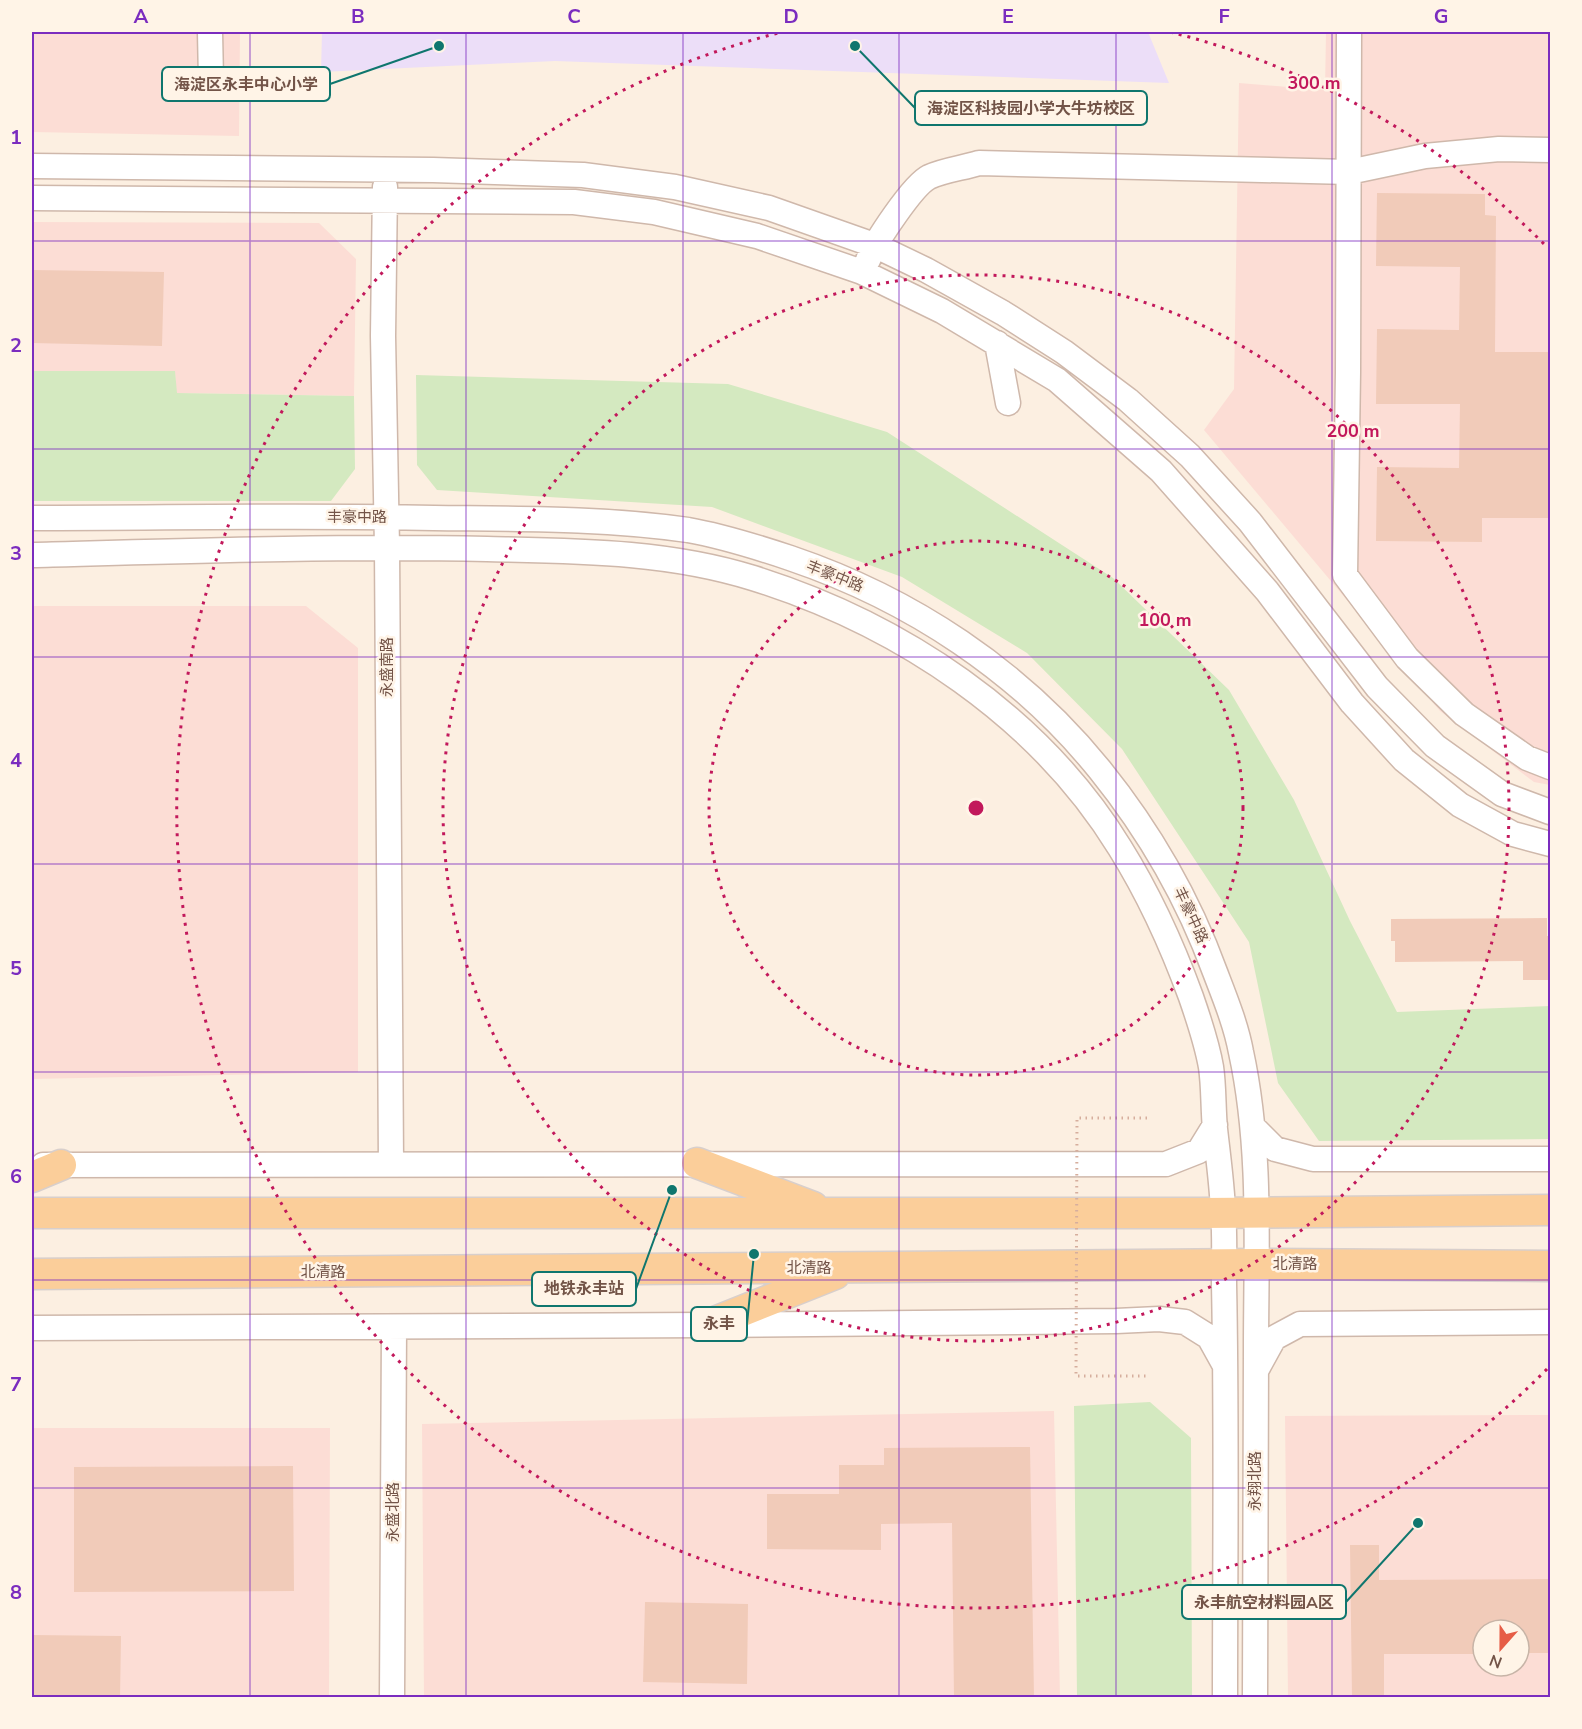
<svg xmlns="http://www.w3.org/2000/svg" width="1582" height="1729" font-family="'Nunito Sans','Noto Sans SC',sans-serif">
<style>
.commercial{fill:#fcddd5;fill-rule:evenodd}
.education{fill:#ecdef8}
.green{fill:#d4e9c0}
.building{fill:#f1cbb9}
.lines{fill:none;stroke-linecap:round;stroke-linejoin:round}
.minor-casing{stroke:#cfb8ab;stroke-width:27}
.major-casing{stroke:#d8cfcc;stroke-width:33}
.minor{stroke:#fff;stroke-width:24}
.major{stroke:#fbce9a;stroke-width:30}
.path-bridge{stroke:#d6ae9d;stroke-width:3;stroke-dasharray:1.5 4.5;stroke-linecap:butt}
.grid{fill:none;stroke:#7b2cbf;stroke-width:1.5;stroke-opacity:0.55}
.ring{fill:none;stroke:#c2185b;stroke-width:3;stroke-dasharray:3 6}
.labels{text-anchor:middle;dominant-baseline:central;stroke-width:5;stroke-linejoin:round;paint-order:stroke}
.street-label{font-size:15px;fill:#735448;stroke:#fff4e7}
.centre{fill:#c2185b;stroke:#fff4e7;stroke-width:3}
.ring-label{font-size:18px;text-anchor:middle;font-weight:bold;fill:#c2185b;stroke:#fff4e7;stroke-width:5;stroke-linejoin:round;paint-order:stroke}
.leader{fill:none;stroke:#0f766e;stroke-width:2}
.callout-dot{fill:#0f766e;stroke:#fff4e7;stroke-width:2}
.callout{fill:#fff4e7;stroke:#0f766e;stroke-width:2}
.callout-label{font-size:16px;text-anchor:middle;font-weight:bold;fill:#735448}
.neatline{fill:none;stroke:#7b2cbf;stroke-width:2}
.grid-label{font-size:20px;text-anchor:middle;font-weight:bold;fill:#7b2cbf}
</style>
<rect width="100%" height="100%" fill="#fcefe1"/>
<!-- commercial -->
<path class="commercial" d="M 32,32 L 240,32 L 239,136 L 32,132 Z
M 1326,32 L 1550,32 L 1550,785 L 1534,782 L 1440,711 L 1204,430 L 1234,389 L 1239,83 L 1325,90 Z
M 32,222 L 319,223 L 356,259 L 354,396 L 176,393 L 175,371 L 32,371 Z
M 32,606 L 306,606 L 358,648 L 358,1072 L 32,1079 Z
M 1054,1411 L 1060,1697 L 424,1697 L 422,1424 Z
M 1550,1415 L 1550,1697 L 1288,1697 L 1285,1416 ZM 1483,1630 L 1519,1630 L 1519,1666 L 1483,1666 Z
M 32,1428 L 330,1428 L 329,1697 L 32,1697 Z"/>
<!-- education -->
<path class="education" d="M 322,32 L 1148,32 L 1169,83 L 555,61 L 321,72 Z"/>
<!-- green -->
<path class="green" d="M 32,371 L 175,371 L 177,393 L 354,396 L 355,469 L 331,501 L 32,501 Z
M 416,375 L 728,384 L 887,432 L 1113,578 L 1229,690 L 1294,800 L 1350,921 L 1397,1012 L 1550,1006 L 1550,1139 L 1319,1141 L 1278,1083 L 1249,942 L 1122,749 L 1027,653 L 902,577 L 712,507 L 437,490 L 417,465 Z
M 1150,1402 L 1191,1438 L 1192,1697 L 1077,1697 L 1074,1406 Z"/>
<!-- building -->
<path class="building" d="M 1377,193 L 1485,194 L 1485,215 L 1496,216 L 1495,352 L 1551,352 L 1551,518 L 1482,518 L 1482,542 L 1376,541 L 1377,467 L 1459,468 L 1460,404 L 1376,404 L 1377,329 L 1459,330 L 1460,267 L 1376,266 Z
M 32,270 L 164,272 L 162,346 L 32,343 Z
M 1547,918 L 1547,936 L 1551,936 L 1551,980 L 1523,980 L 1523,961 L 1395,962 L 1395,941 L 1391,941 L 1391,919 Z
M 1030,1447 L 1034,1698 L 954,1698 L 952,1523 L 881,1524 L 881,1550 L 767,1549 L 767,1494 L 839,1494 L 839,1465 L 884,1465 L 884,1448 Z
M 293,1466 L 294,1591 L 74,1592 L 74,1467 Z
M 1350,1545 L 1379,1545 L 1379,1580 L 1551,1579 L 1551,1653 L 1519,1653 L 1519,1630 L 1483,1630 L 1483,1654 L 1384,1654 L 1384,1698 L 1352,1698 Z
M 645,1602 L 748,1604 L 747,1684 L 643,1682 Z
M 32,1635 L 121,1636 L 120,1698 L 32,1698 Z"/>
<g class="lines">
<defs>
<path id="minor" d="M 210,32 L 211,80
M 1349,32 L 1348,372 L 1345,575 L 1407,658 L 1464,714 L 1527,758 L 1550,767
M 32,166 L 433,170 L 583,175 L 675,187 L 769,208 L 874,245 L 926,270 L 1003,313 L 1064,352 L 1128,400 L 1190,456 L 1250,522 L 1377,687 L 1435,746 L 1502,794 L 1550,812
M 385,187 L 383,336 L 387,547 L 391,1164
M 32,198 L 574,202 L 654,212 L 757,236 L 862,272 L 942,311 L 1057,380 L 1161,471 L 1267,591 L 1352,703 L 1404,760 L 1460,805 L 1513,834 L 1550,844
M 868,260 C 875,242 913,185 929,177 C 944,170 963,168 979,163 L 1349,172 L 1425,156 L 1499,149 L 1550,150
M 997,343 L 1008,403
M 32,518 C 166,518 300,515 434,518 C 519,519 604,518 688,530 C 722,536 757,547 790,558 C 911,599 1020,671 1100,770 C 1150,832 1188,898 1215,972 C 1225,998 1236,1025 1241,1052 C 1262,1149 1256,1250 1256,1348 C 1255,1464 1255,1581 1255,1698
M 32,555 C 183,551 335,546 487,549 C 576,551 667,551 753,578 C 900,624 1039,716 1120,848 C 1150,896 1172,945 1191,997 C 1199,1020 1207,1044 1211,1067 C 1214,1087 1213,1109 1215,1129 C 1218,1156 1222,1184 1223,1211 C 1225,1235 1224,1260 1224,1284 C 1227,1422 1225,1560 1225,1698
M 1254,1128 L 1275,1149 L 1313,1159 L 1550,1159
M 43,1165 L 1166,1164 L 1199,1151 L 1215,1125
M 32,1328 L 707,1325 L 1116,1321 L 1159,1319 L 1185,1322 L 1209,1337 L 1224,1364
M 1257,1369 L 1274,1338 L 1300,1324 L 1550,1322
M 392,1698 L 394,1327"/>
<path id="major" d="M 697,1163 L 813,1207
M 32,1177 L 61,1165
M 32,1213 L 1199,1213 L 1550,1210
M 32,1274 L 1256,1264 L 1550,1266
M 707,1325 L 835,1274"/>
</defs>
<!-- minor casing -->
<use href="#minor" class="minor-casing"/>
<!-- major casing -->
<use href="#major" class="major-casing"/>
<!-- minor -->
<use href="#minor" class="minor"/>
<!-- major -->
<use href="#major" class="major"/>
<!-- path-bridge -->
<path class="path-bridge" d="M 1147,1118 L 1077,1118 L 1076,1376 L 1148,1376"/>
</g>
<!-- grid -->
<path class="grid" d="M 250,32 L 250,1698M 466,32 L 466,1698M 683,32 L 683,1698M 899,32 L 899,1698M 1116,32 L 1116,1698M 1332,32 L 1332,1698M 32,241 L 1550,241M 32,449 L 1550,449M 32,657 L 1550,657M 32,864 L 1550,864M 32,1072 L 1550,1072M 32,1280 L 1550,1280M 32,1488 L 1550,1488"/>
<!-- distance rings -->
<g class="ring">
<circle cx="976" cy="808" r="267"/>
<circle cx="976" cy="808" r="533"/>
<path d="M1547 1369A800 800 0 1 1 782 32M1170 32A800 800 0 0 1 1547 247"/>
</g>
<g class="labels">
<!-- street labels -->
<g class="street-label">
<text x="357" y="517">丰豪中路</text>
<text transform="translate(835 576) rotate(22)">丰豪中路</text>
<text transform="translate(387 667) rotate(-90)">永盛南路</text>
<text transform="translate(1191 915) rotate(65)">丰豪中路</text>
<text x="1295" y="1264">北清路</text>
<text x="809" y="1268">北清路</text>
<text x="323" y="1272">北清路</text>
<text transform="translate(1255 1481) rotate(-90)">永翔北路</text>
<text transform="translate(393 1512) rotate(-90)">永盛北路</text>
</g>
</g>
<circle cx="976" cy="808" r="9" class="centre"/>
<g class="ring-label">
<text x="1314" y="89">300 m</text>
<text x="1353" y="437">200 m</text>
<text x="1165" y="626">100 m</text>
</g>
<!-- callouts -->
<path class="leader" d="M439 46L330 84M855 46L915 108M672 1190L636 1289M754 1254L747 1324M1418 1523L1346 1602"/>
<g class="callout-dot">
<circle cx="439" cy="46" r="6"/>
<circle cx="855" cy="46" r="6"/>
<circle cx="672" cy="1190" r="6"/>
<circle cx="754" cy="1254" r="6"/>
<circle cx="1418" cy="1523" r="6"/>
</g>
<g class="callout">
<rect x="162" y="67" width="168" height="34" rx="6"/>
<rect x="915" y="91" width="232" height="34" rx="6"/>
<rect x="532" y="1272" width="104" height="34" rx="6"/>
<rect x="691" y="1307" width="56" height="34" rx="6"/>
<rect x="1182" y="1585" width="164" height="34" rx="6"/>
</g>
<g class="callout-label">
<text x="246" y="90">海淀区永丰中心小学</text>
<text x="1031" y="114">海淀区科技园小学大牛坊校区</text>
<text x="584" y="1294">地铁永丰站</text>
<text x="719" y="1329">永丰</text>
<text x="1264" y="1608">永丰航空材料园A区</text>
</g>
<!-- border -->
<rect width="1582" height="1729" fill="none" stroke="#fff4e7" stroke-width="66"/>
<!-- north arrow -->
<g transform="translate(1501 1648) rotate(201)"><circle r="28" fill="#fff4e7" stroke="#c7b4a7" stroke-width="1.5"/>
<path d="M0-4.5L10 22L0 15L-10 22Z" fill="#e65d46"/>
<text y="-9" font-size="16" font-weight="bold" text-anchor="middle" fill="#735448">N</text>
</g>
<rect x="33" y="33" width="1516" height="1663" class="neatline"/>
<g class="grid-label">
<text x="141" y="23">A</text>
<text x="358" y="23">B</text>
<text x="574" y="23">C</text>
<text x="791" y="23">D</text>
<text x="1008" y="23">E</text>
<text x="1224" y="23">F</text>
<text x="1441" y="23">G</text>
<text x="16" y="144">1</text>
<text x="16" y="352">2</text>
<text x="16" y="560">3</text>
<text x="16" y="767">4</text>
<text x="16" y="975">5</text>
<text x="16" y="1183">6</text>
<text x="16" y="1391">7</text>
<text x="16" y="1599">8</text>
</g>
</svg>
